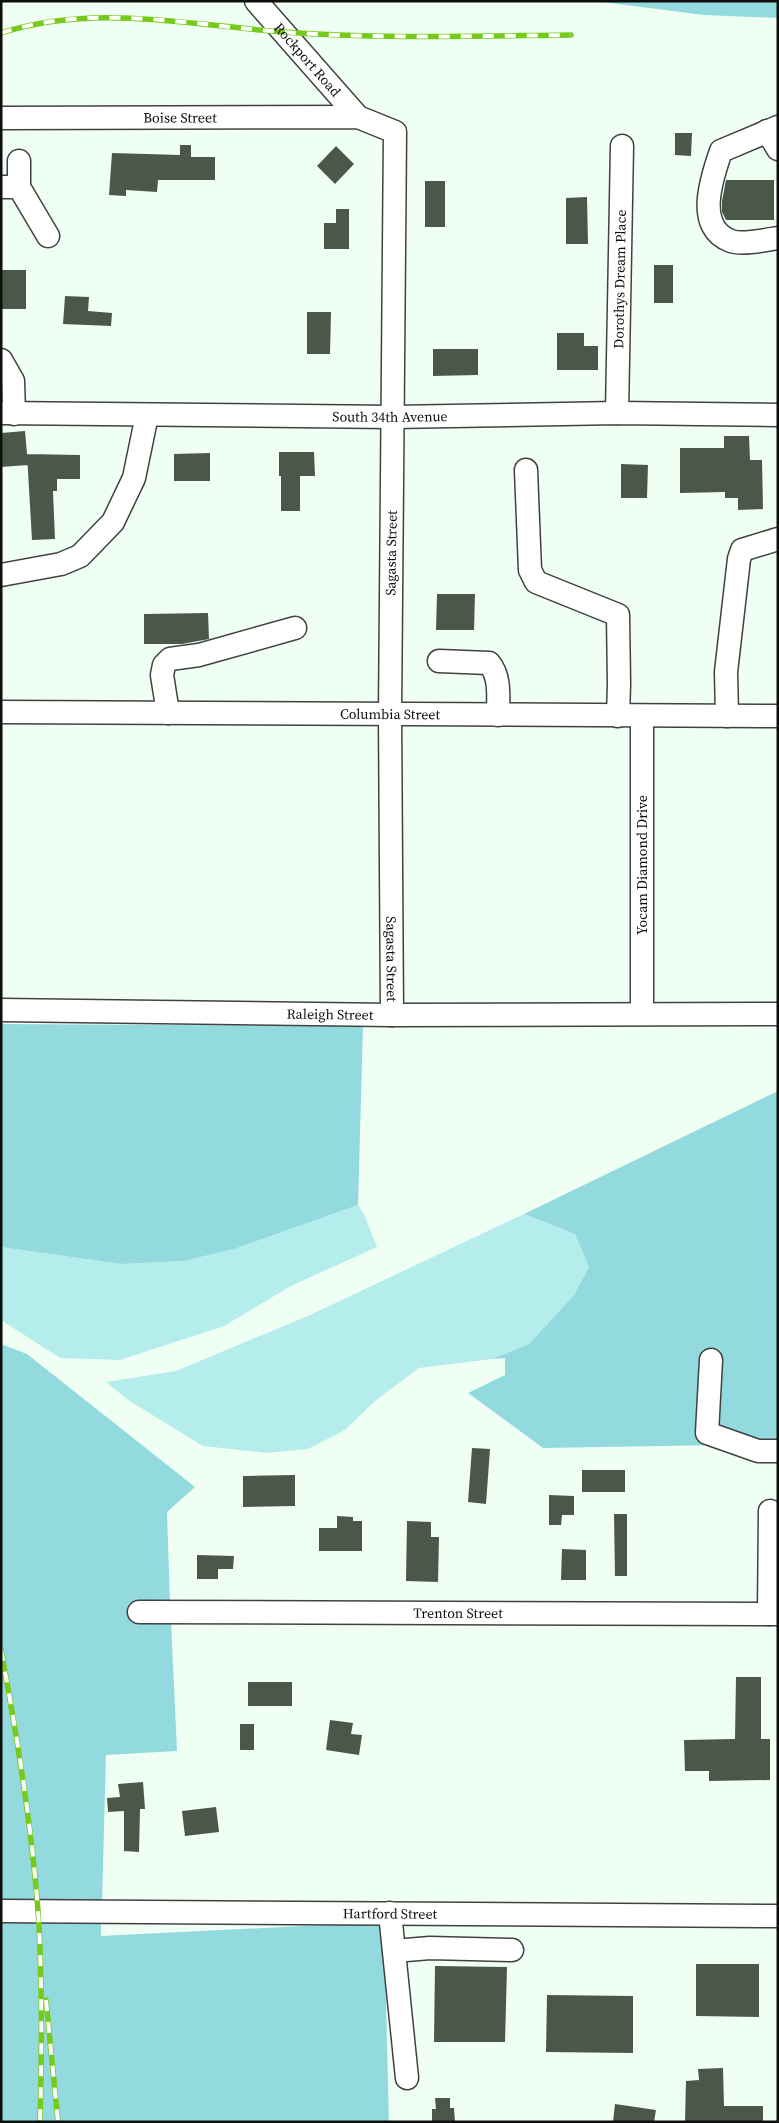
<svg xmlns="http://www.w3.org/2000/svg" width="779" height="2123" font-family="'Source Serif 4',serif">
<style>
.green{fill:#b5eded}
.forest{fill:#93dadf}
.building{fill:#4b5849}
.lines{fill:none;stroke-linecap:round;stroke-linejoin:round}
.minor-casing{stroke:#414141;stroke-width:25}
.minor{stroke:#fff;stroke-width:22}
.rail-casing{stroke:#77ca1b;stroke-width:5.5}
.rail{stroke:#fff;stroke-width:4;stroke-dasharray:11;stroke-linecap:butt}
.labels{text-anchor:middle;dominant-baseline:central;stroke-width:5;stroke-linejoin:round;paint-order:stroke}
.street-label{font-size:14px;fill:#0e0e0e;stroke:#fff}
</style>
<rect width="100%" height="100%" fill="#effff4"/>
<!-- green -->
<path class="green" d="M 358,1205 L 364,1214 L 377,1247 L 291,1286 L 224,1326 L 120,1360 L 60,1358 L 1,1320 L 1,1247 L 121,1264 L 184,1261 L 234,1249 Z
M 524,1214 L 575,1234 L 589,1267 L 574,1295 L 529,1344 L 492,1359 L 419,1368 L 375,1401 L 345,1430 L 308,1449 L 267,1453 L 203,1446 L 128,1400 L 106,1382 L 176,1371 L 310,1315 Z"/>
<!-- forest -->
<path class="forest" d="M 594,1 L 778,1 L 778,18 L 704,15 Z
M 1,1024 L 363,1026 L 358,1205 L 234,1249 L 184,1261 L 121,1264 L 1,1247 Z
M 778,1091 L 778,1444 L 543,1448 L 468,1393 L 505,1375 L 505,1358 L 492,1359 L 529,1344 L 574,1295 L 589,1267 L 575,1234 L 524,1214 Z
M 1,1344 L 27,1354 L 195,1487 L 167,1512 L 170,1603 L 131,1603 L 131,1621 L 171,1621 L 177,1751 L 106,1755 L 102,1902 L 1,1902 Z
M 1,1920 L 101,1921 L 101,1936 L 384,1922 L 389,2122 L 1,2122 Z"/>
<!-- building -->
<path class="building" d="M 675,133 L 692,133 L 691,156 L 675,155 Z
M 180,145 L 191,145 L 191,157 L 215,157 L 215,180 L 158,180 L 157,192 L 126,190 L 126,196 L 109,195 L 112,153 L 180,155 Z
M 336,146 L 354,164 L 335,184 L 317,166 Z
M 726,180 L 774,180 L 774,220 L 726,220 L 722,212 L 722,201 Z
M 425,181 L 445,181 L 445,227 L 425,227 Z
M 587,197 L 588,244 L 566,244 L 566,198 Z
M 336,209 L 349,209 L 349,249 L 324,249 L 324,223 L 336,223 Z
M 654,265 L 673,265 L 673,303 L 654,303 Z
M 1,270 L 26,270 L 26,309 L 2,309 Z
M 65,296 L 89,297 L 88,311 L 112,313 L 111,326 L 63,324 Z
M 307,312 L 331,312 L 330,354 L 307,354 Z
M 557,333 L 584,333 L 584,346 L 598,346 L 598,370 L 557,370 Z
M 433,349 L 478,349 L 478,375 L 433,376 Z
M 25,431 L 28,465 L 1,467 L 1,433 Z
M 724,436 L 749,436 L 750,460 L 762,460 L 763,509 L 738,510 L 738,498 L 725,498 L 725,492 L 680,493 L 680,448 L 724,448 Z
M 279,452 L 314,452 L 315,476 L 300,476 L 300,511 L 281,511 L 281,476 L 279,476 Z
M 210,453 L 210,481 L 174,481 L 174,454 Z
M 27,454 L 80,455 L 80,479 L 57,479 L 57,491 L 53,491 L 55,539 L 32,540 Z
M 621,464 L 648,465 L 647,498 L 621,498 Z
M 437,594 L 475,594 L 474,630 L 436,630 Z
M 208,613 L 209,639 L 182,644 L 144,644 L 144,614 Z
M 472,1448 L 490,1449 L 486,1504 L 468,1502 Z
M 582,1470 L 625,1470 L 625,1492 L 582,1492 Z
M 295,1475 L 295,1506 L 243,1507 L 243,1476 Z
M 549,1495 L 574,1496 L 574,1515 L 562,1515 L 561,1525 L 549,1525 Z
M 614,1514 L 627,1514 L 627,1576 L 615,1576 Z
M 337,1516 L 353,1517 L 353,1521 L 362,1521 L 362,1551 L 319,1551 L 319,1528 L 337,1528 Z
M 407,1521 L 431,1522 L 431,1537 L 439,1537 L 438,1582 L 406,1581 Z
M 562,1549 L 586,1550 L 586,1580 L 561,1580 Z
M 197,1555 L 234,1556 L 233,1569 L 218,1569 L 218,1579 L 197,1579 Z
M 736,1677 L 761,1677 L 761,1739 L 770,1739 L 770,1780 L 709,1781 L 709,1771 L 685,1771 L 684,1740 L 735,1739 Z
M 248,1682 L 292,1682 L 292,1706 L 248,1706 Z
M 330,1720 L 353,1723 L 351,1734 L 362,1735 L 359,1755 L 326,1750 Z
M 240,1724 L 254,1724 L 254,1750 L 240,1750 Z
M 143,1782 L 145,1809 L 140,1809 L 139,1852 L 124,1851 L 124,1811 L 108,1812 L 107,1798 L 120,1797 L 118,1784 Z
M 216,1807 L 219,1832 L 185,1836 L 182,1811 Z
M 696,1964 L 759,1964 L 759,2017 L 696,2016 Z
M 435,1966 L 507,1967 L 505,2042 L 434,2042 Z
M 547,1995 L 633,1996 L 633,2053 L 546,2052 Z
M 723,2068 L 724,2106 L 763,2106 L 763,2122 L 685,2122 L 686,2081 L 699,2080 L 698,2069 Z
M 435,2098 L 450,2098 L 450,2108 L 454,2108 L 455,2122 L 432,2122 L 432,2109 L 436,2109 Z
M 615,2104 L 656,2110 L 654,2122 L 613,2122 Z"/>
<g class="lines">
<defs>
<g id="minor">
<path id="s1" d="M 256,1 L 358,117"/>
<path id="s2" d="M 1,118 L 358,117 L 395,132 L 390,714 L 392,1015"/>
<path d="M 778,127 L 721,151 C 712,177 694,228 731,241 C 741,245 766,240 778,238"/>
<path d="M 767,131 L 778,149"/>
<path d="M 1,187 L 19,187 L 48,236"/>
<path d="M 19,187 L 19,161"/>
<path d="M 1,360 L 13,381 L 14,414"/>
<path id="s3" d="M 1,413 L 393,417 L 617,413 L 778,415"/>
<path id="s4" d="M 617,413 L 622,146"/>
<path d="M 526,470 L 530,570 L 536,582 L 618,615 L 619,684 L 618,716"/>
<path d="M 1,575 L 61,564 L 80,556 L 113,522 L 134,478 L 147,415"/>
<path d="M 439,661 L 489,663 C 501,677 498,698 498,715"/>
<path id="s5" d="M 1,712 L 778,716"/>
<path d="M 168,713 L 162,675 L 164,665 L 170,659 L 199,655 L 295,628"/>
<path d="M 727,716 L 726,672 L 739,559 L 742,550 L 778,539"/>
<path id="s6" d="M 1,1010 L 392,1015 L 778,1014"/>
<path d="M 642,1013 L 642,716"/>
<path d="M 711,1360 L 707,1433 L 758,1451 L 778,1451"/>
<path id="s7" d="M 139,1612 L 778,1614"/>
<path d="M 769,1614 L 770,1511"/>
<path id="s8" d="M 1,1911 L 778,1916"/>
<path d="M 390,1913 L 407,2078"/>
<path d="M 394,1951 L 430,1948 L 512,1950"/>
</g>
</defs>
<!-- minor casing -->
<use href="#minor" class="minor-casing"/>
<!-- minor -->
<use href="#minor" class="minor"/>
<defs>
<path id="rail" d="M 1,33 C 94,3 189,25 283,32 C 378,39 475,36 571,35
M 1,1650 C 18,1741 33,1833 39,1925 C 42,1990 42,2056 40,2122
M 46,2000 L 58,2122"/>
</defs>
<!-- rail casing -->
<use href="#rail" class="rail-casing"/>
<!-- rail -->
<use href="#rail" class="rail"/>
</g>
<g class="labels">
<!-- street labels -->
<g class="street-label">
<text stroke="none"><textPath href="#s1" startOffset="78">Rockport Road</textPath></text>
<text stroke="none"><textPath href="#s2" startOffset="179">Boise Street</textPath></text>
<text stroke="none"><textPath href="#s4" startOffset="134">Dorothys Dream Place</textPath></text>
<text stroke="none"><textPath href="#s3" startOffset="389">South 34th Avenue</textPath></text>
<text transform="translate(391 553) rotate(-89)">Sagasta Street</text>
<text stroke="none"><textPath href="#s5" startOffset="389">Columbia Street</textPath></text>
<text transform="translate(642 865) rotate(-90)">Yocam Diamond Drive</text>
<text stroke="none"><textPath href="#s2" startOffset="1224">Sagasta Street</textPath></text>
<text stroke="none"><textPath href="#s6" startOffset="329">Raleigh Street</textPath></text>
<text stroke="none"><textPath href="#s7" startOffset="319">Trenton Street</textPath></text>
<text stroke="none"><textPath href="#s8" startOffset="389">Hartford Street</textPath></text>
</g>
</g>
<!-- border -->
<rect width="779" height="2123" fill="none" stroke="#0e0e0e" stroke-width="5"/>
</svg>
